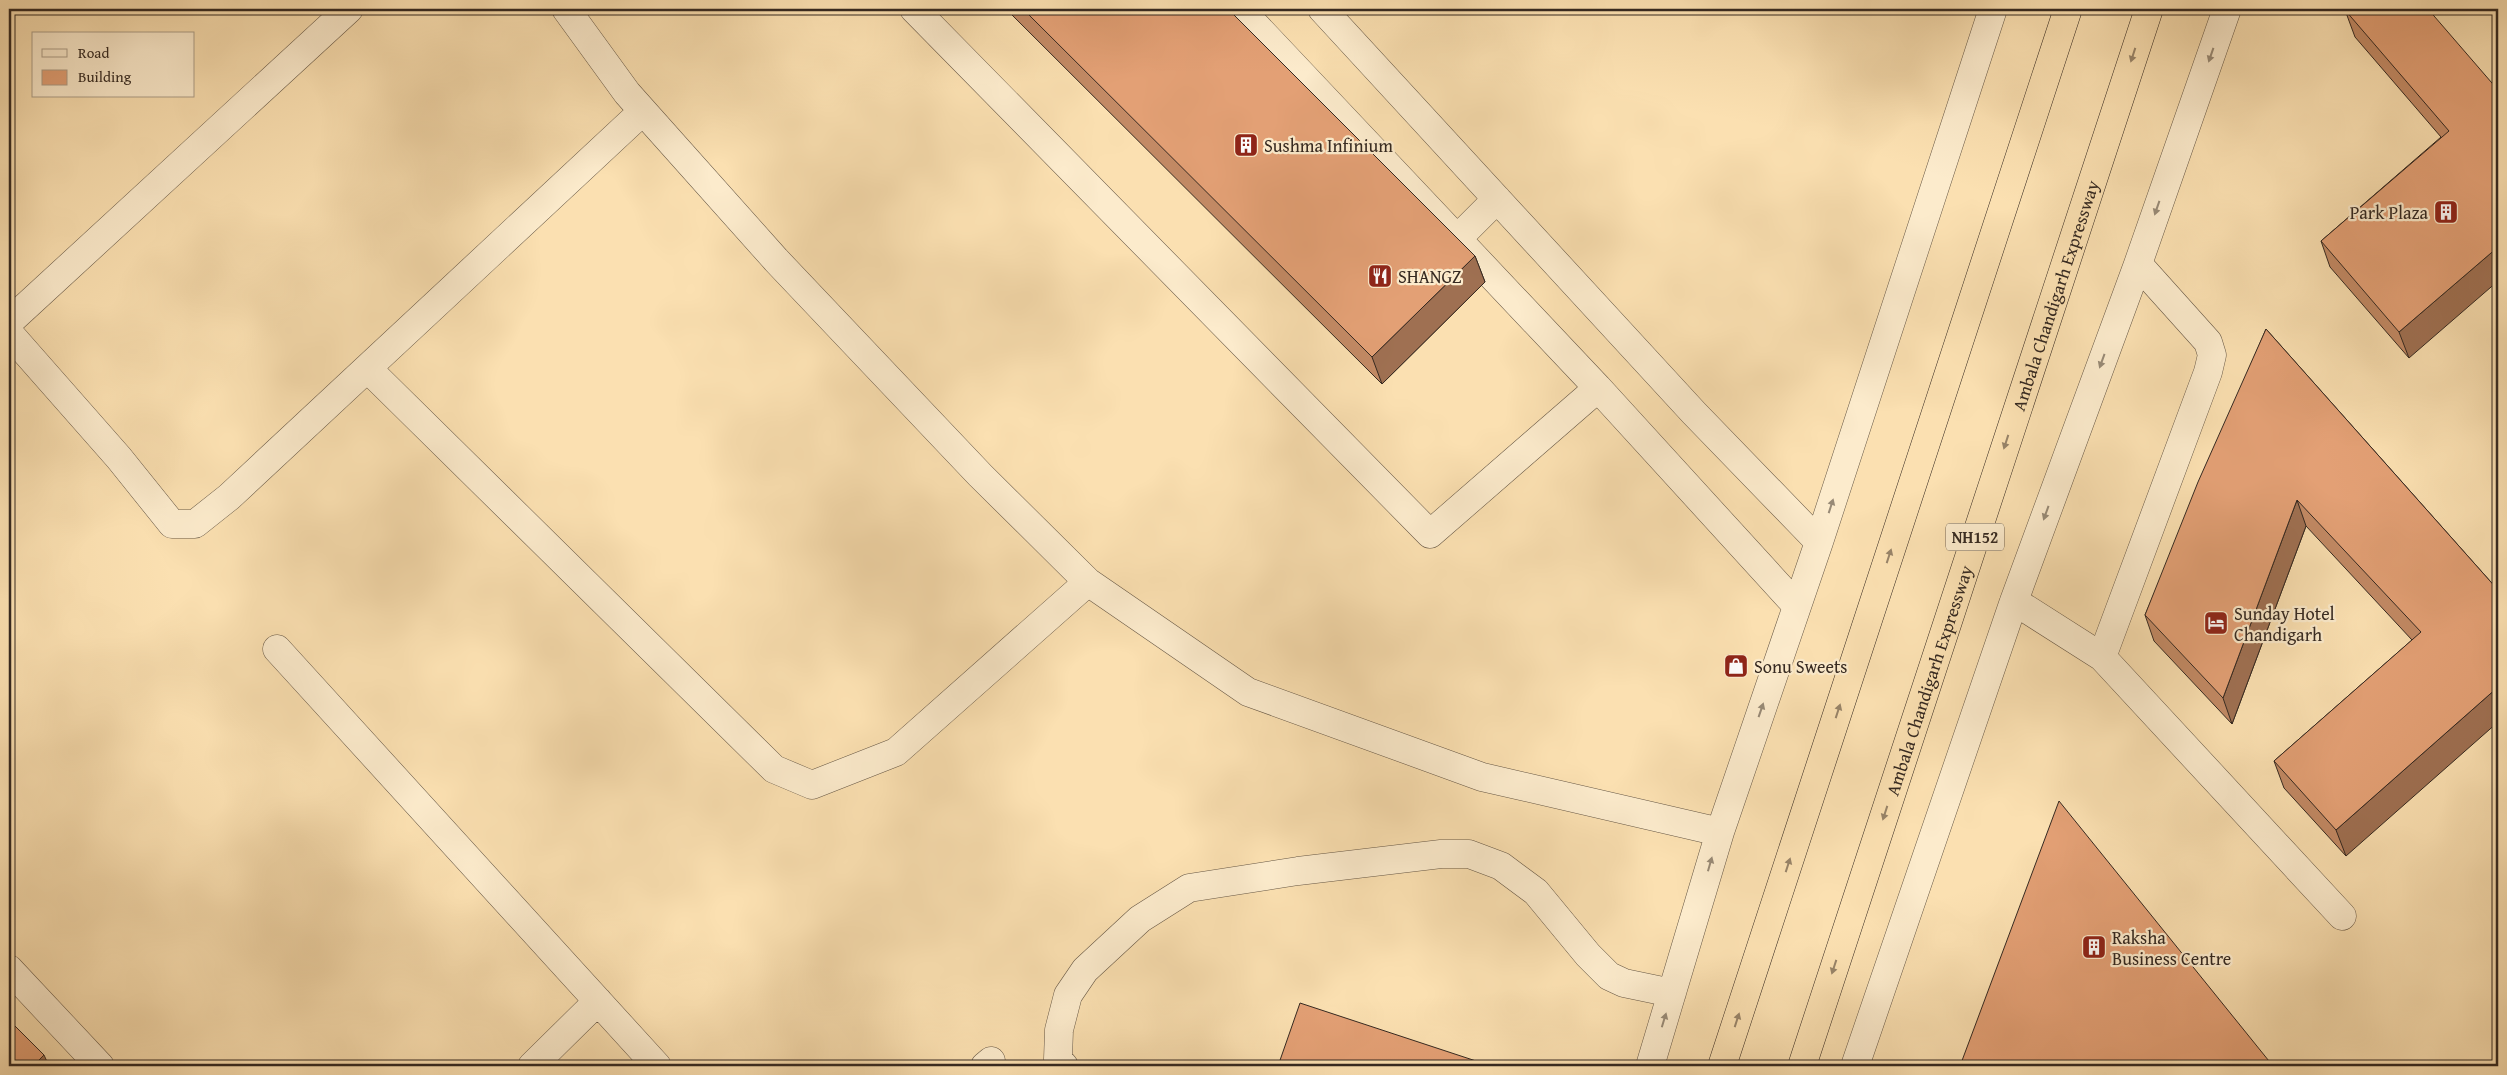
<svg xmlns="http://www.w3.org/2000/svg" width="2507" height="1075" font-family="'Gentium Book Plus',serif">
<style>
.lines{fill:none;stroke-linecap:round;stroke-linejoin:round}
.minor-casing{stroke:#665745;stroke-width:29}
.highway-casing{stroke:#352921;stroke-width:29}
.minor{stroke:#fcebcc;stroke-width:28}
.highway{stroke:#fbe0b1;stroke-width:28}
.wall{fill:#c38a65;stroke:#352921}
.shaded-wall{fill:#9f7052;stroke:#352921}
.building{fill:#e3a075;stroke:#352921}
.oneway{fill:#988469}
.oneway2{fill:#988a76}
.labels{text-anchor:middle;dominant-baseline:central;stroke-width:4.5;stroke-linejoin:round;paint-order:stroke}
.shield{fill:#fcebcc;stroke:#716354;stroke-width:1}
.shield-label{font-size:16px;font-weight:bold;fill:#352921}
.poi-label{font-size:18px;fill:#352921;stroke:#fcebcc;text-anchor:start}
.street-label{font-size:18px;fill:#352921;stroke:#fcebcc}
</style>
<rect width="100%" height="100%" fill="#fbe0b1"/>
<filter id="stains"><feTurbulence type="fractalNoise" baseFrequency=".004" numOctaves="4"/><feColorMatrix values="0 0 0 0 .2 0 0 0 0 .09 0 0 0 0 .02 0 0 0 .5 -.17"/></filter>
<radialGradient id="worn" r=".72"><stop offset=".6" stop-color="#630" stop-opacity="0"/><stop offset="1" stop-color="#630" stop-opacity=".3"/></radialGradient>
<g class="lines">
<defs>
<path id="minor" d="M 566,9 L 627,93 L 776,260 L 980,475 L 1088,582 L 1248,692 L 1482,777 L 1720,832
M 914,9 L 1430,534 L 1598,388 L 1797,606
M 1240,9 L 1598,388
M 1322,9 L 1694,413 L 1819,542
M 1457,239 L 1497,199
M 9,322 L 349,9
M 9,333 L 119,458 L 172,524 L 195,524 L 229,497 L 643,111
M 368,369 L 774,769 L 812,785 L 896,752 L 1088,582
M 2014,601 L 2102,657 L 2342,916
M 277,649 L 657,1066
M 2102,657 L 2208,372 L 2212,355 L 2208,342 L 2138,264
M 9,969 L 100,1066
M 532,1066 L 598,1001
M 985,1066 L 991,1061
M 1064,1066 L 1058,1059 L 1059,1030 L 1068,995 L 1085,970 L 1140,919 L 1189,888 L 1298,871 L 1441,854 L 1469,854 L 1501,866 L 1536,892 L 1588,955 L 1609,976 L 1624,983 L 1672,993
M 1650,1066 L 1720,832 L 1819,542 L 1993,9
M 1855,1066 L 2014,601 L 2138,264 L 2227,9"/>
<g id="highway">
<path d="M 1722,1066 L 2068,9"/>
<path id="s1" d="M 1802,1066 L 2149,9"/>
</g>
</defs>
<!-- minor casing -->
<use href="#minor" class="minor-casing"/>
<!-- highway casing -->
<use href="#highway" class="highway-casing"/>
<!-- minor -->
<use href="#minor" class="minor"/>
<!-- highway -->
<use href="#highway" class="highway"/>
</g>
<!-- wall -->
<path class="wall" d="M 1006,9 L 1228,9 L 1475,256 L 1485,282 L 1382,384 Z
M 2345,10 L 2498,90 L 2409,358 L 2330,267 L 2321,241 L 2441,137 L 2355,37 Z
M 2266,329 L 2498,590 L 2346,856 L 2284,788 L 2274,761 L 2412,640 L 2306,526 L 2232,724 L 2154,641 L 2145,615 Z"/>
<!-- shaded-wall -->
<path class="shaded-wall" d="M 2498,247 L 2498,281 L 2409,358 L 2399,332 Z
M 1475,256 L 1485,282 L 1382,384 L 1372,357 Z
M 2297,500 L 2306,526 L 2232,724 L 2223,698 Z
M 2498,687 L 2498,722 L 2346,856 L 2336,830 Z
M 44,1055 L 49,1066 L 33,1066 Z
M 1476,1061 L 1478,1066 L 1474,1066 Z"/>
<!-- building -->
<path class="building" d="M 1023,9 L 1228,9 L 1475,256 L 1372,357 Z
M 2347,9 L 2428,9 L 2498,90 L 2498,247 L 2399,332 L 2321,241 L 2449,131 L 2345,10 Z
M 2266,329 L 2498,590 L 2498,687 L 2336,830 L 2274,761 L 2421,632 L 2297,500 L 2223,698 L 2145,615 L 2198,482 Z
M 2059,801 L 2273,1066 L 1960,1066 Z
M 1300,1003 L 1476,1061 L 1474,1066 L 1278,1066 Z
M 9,1020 L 44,1055 L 33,1066 L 9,1066 Z"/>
<!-- one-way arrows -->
<defs><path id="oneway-solid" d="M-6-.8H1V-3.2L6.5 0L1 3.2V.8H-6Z" transform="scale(1.25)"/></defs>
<g class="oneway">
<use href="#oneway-solid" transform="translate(2133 55) rotate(108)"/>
<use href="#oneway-solid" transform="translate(2006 442) rotate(108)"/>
<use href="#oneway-solid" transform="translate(1889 556) rotate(-72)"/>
<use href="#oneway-solid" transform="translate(1838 711) rotate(-72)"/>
<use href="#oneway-solid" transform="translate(1885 813) rotate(108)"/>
<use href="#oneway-solid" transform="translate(1788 865) rotate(-72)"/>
<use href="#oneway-solid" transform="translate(1834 967) rotate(108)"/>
<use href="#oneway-solid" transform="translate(1737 1020) rotate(-72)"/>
</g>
<g class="oneway2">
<use href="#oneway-solid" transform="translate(2211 55) rotate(109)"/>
<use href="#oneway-solid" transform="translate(2157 208) rotate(109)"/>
<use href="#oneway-solid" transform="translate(2102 361) rotate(110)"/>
<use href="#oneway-solid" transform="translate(1831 506) rotate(-72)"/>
<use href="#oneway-solid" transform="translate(2046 513) rotate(110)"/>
<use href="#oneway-solid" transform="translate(1761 710) rotate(-71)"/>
<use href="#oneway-solid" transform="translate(1710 864) rotate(-74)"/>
<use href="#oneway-solid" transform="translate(1664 1020) rotate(-73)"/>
</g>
<!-- icons -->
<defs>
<symbol id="building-square" viewBox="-11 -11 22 22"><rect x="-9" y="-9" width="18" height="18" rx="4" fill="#8f2418" stroke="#fcebcc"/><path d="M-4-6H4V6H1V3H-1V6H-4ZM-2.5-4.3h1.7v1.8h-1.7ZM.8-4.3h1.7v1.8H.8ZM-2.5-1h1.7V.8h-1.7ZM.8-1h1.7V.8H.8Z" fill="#fff"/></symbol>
<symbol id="restaurant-square" viewBox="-11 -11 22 22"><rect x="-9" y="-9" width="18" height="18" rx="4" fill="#8f2418" stroke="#fcebcc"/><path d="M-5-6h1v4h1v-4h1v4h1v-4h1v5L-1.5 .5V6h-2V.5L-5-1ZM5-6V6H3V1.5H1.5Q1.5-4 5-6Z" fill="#fff"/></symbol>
<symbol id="hotel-square" viewBox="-11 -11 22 22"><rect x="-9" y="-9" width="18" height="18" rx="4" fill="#8f2418" stroke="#fcebcc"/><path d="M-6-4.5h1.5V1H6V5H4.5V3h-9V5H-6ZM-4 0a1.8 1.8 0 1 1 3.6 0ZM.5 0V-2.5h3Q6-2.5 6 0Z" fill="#fff"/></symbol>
<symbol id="shop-square" viewBox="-11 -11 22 22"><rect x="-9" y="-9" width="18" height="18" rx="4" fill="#8f2418" stroke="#fcebcc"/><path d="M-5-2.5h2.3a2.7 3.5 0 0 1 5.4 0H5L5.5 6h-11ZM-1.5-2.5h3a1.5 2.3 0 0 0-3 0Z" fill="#fff"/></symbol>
</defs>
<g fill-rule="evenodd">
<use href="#building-square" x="1232" y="131" width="28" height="28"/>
<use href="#building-square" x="2432" y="198" width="28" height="28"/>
<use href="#restaurant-square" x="1366" y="262" width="28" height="28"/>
<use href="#hotel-square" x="2202" y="609" width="28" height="28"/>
<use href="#shop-square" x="1722" y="652" width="28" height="28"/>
<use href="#building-square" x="2080" y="933" width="28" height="28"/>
</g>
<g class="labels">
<!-- shield labels -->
<rect class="shield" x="1946" y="523.5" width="58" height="27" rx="4"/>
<g class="shield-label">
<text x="1975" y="537">NH152</text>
</g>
<!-- poi labels -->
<g class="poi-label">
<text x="1264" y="145">Sushma Infinium</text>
<text x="2428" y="212" text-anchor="end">Park Plaza</text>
<text x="1398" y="276">SHANGZ</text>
<text x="2234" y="613">Sunday Hotel<tspan x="2234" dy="21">Chandigarh</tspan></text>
<text x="1754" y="666">Sonu Sweets</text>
<text x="2112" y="937">Raksha<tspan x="2112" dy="21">Business Centre</tspan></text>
</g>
<!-- street labels -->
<g class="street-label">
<text stroke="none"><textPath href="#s1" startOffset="811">Ambala Chandigarh Expressway</textPath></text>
<text stroke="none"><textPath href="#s1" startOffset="406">Ambala Chandigarh Expressway</textPath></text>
</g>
</g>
<!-- margin -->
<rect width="2507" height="1075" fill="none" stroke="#fbe0b1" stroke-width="30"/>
<rect x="10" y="10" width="2487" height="1055" fill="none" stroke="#352921" stroke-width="2.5"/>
<rect x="15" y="15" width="2477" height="1045" fill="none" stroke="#352921"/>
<!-- legend -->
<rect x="32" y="32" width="162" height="65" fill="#fcebcc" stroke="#ac9d88"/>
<rect x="42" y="49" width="25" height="8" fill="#fcebcc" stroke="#ac9d88"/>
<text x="78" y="58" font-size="15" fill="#352921">Road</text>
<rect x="42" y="70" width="25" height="15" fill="#e3a075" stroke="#ac9d88"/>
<text x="78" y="82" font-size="15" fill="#352921">Building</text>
<rect width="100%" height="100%" filter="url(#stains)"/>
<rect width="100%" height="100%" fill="url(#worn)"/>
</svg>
